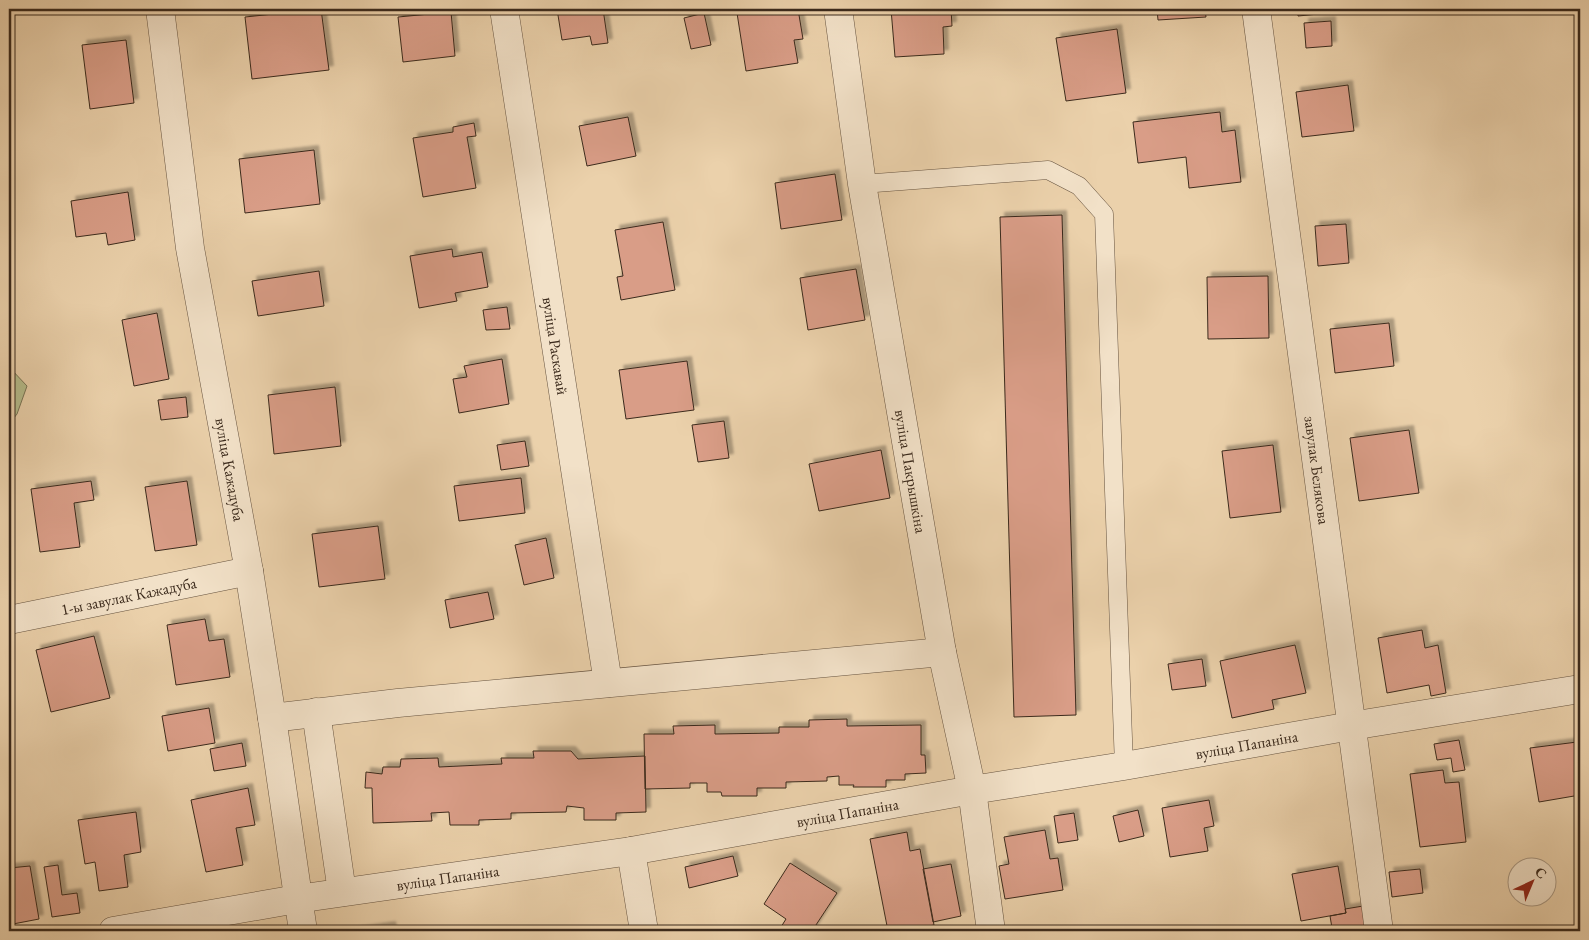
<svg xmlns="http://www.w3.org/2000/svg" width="1589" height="940" font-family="'EB Garamond',serif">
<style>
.green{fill:#b5bc8b;stroke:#787354}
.building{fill:#d99d87;stroke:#3b2a1c;filter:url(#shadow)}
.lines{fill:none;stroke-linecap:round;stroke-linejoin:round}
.service-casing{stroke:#675440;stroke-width:19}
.minor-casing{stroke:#675440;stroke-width:29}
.service{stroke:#f2e1c8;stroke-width:18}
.minor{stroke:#f2e1c8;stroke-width:28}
.labels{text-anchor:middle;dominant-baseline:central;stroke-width:5;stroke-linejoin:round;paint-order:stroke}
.street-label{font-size:16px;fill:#3b2a1c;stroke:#f2e1c8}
</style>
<defs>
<filter id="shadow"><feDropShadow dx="4.5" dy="-4.5" stdDeviation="1" flood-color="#0004"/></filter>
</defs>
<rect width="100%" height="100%" fill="#ebd1ab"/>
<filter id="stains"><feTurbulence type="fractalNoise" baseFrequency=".004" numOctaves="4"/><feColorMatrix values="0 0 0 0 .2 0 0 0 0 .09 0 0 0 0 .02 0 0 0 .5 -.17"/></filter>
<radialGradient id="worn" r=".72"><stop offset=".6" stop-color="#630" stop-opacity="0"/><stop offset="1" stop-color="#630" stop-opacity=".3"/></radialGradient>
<!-- green -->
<path class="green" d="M 10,368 L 27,386 L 17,414 L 9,424 Z"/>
<!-- building -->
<path class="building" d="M 321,9 L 329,70 L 252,79 L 245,17 Z
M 557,9 L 603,9 L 608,43 L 592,45 L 590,36 L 562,40 Z
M 762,9 L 798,9 L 803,39 L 794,40 L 798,63 L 746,71 L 737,13 Z
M 891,9 L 951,9 L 952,26 L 943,27 L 944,54 L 895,57 Z
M 1157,9 L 1205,9 L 1206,17 L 1158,20 Z
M 1298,9 L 1329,9 L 1329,13 L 1298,16 Z
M 451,12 L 455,56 L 403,62 L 398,17 Z
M 704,13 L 711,45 L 691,49 L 684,18 Z
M 1331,21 L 1332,46 L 1306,48 L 1304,23 Z
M 1117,29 L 1126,93 L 1066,101 L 1056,38 Z
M 126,40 L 134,103 L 90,109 L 82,45 Z
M 1348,85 L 1354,131 L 1302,137 L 1296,92 Z
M 1220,112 L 1222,132 L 1235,130 L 1241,182 L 1189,188 L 1186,157 L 1138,163 L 1133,122 Z
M 628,117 L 636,156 L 587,166 L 579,126 Z
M 474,123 L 476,136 L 467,137 L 476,188 L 423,197 L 413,138 L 453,132 L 453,127 Z
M 314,150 L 320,204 L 245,213 L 239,159 Z
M 835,174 L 842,220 L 781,229 L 775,183 Z
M 128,192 L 135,240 L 108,245 L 106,233 L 76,237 L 71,201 Z
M 1062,215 L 1076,715 L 1014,717 L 1000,217 Z
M 663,222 L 675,290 L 621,300 L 617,277 L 623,276 L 615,230 Z
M 1346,224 L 1349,263 L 1318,266 L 1315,226 Z
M 452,249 L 453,257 L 482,252 L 488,287 L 455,293 L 457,301 L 419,308 L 410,256 Z
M 856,269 L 865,320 L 808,330 L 800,278 Z
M 319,271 L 324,306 L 258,316 L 252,281 Z
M 1268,276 L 1269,338 L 1208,339 L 1207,277 Z
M 507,307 L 510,329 L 486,330 L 483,310 Z
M 157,313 L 169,379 L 134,386 L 122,320 Z
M 1389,323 L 1394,366 L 1335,373 L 1330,329 Z
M 502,359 L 509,404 L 459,413 L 453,379 L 467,377 L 464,366 Z
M 687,361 L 694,410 L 626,419 L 619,370 Z
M 335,387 L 341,446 L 274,454 L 268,395 Z
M 186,397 L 188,417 L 161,420 L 158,400 Z
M 724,421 L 729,458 L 698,462 L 692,425 Z
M 1409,430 L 1419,493 L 1359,501 L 1350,438 Z
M 525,441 L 529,466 L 501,470 L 497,445 Z
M 1273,445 L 1281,512 L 1230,518 L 1222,451 Z
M 881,450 L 890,498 L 819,511 L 809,464 Z
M 521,478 L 525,513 L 459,521 L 454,486 Z
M 91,481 L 94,500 L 74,503 L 80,547 L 40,552 L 31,489 Z
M 187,481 L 197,545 L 155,551 L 145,487 Z
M 378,526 L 385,579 L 319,587 L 312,534 Z
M 546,538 L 554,578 L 524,585 L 515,545 Z
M 488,592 L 494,619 L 450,628 L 445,600 Z
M 205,619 L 209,641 L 224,639 L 230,677 L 176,685 L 167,625 Z
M 1422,630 L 1425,648 L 1438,645 L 1446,693 L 1431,696 L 1429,685 L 1387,693 L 1378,638 Z
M 94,636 L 110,698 L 51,712 L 36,650 Z
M 1295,645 L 1306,693 L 1272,700 L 1274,709 L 1232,718 L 1220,661 Z
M 1202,659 L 1206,686 L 1172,690 L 1168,664 Z
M 209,708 L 215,743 L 168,751 L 162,716 Z
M 847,719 L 847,726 L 921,725 L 921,755 L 925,755 L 926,773 L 905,774 L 905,780 L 886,780 L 886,787 L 853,787 L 854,785 L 839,785 L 839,776 L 827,777 L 827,781 L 786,782 L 786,788 L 757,788 L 757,796 L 722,796 L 721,792 L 707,792 L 707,783 L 690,783 L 690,788 L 645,789 L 644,734 L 674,734 L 673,726 L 715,725 L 715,734 L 779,733 L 779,727 L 809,727 L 809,720 Z
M 1459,740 L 1465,770 L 1453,772 L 1451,758 L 1437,760 L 1434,744 Z
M 1577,742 L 1580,762 L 1580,795 L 1539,802 L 1530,748 Z
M 242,743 L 246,766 L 214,771 L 210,749 Z
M 533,751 L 571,751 L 578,759 L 645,756 L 646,812 L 616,813 L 616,820 L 584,820 L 584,808 L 567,806 L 566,812 L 511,813 L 511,819 L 479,820 L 479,825 L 450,825 L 449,812 L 431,813 L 432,821 L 373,823 L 372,788 L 365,788 L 366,772 L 382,774 L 383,767 L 400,767 L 401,759 L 438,758 L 439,767 L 502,764 L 501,758 L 534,758 Z
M 1443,770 L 1445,783 L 1459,782 L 1466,842 L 1420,847 L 1410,774 Z
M 248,788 L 255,825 L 236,828 L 243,865 L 206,872 L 191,800 Z
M 1209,800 L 1214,826 L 1204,828 L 1208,851 L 1170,857 L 1162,808 Z
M 1138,810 L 1144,836 L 1119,842 L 1113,816 Z
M 136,812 L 141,852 L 124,855 L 128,887 L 99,891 L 95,862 L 85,864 L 78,820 Z
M 1074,813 L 1078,840 L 1058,843 L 1054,816 Z
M 1045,830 L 1050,859 L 1058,858 L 1063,890 L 1005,899 L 999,866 L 1009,864 L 1004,837 Z
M 907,832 L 910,851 L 920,849 L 934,925 L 903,931 L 888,931 L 870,839 Z
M 733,856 L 738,876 L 689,888 L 685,867 Z
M 790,863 L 837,893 L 812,931 L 788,931 L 781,927 L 786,919 L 764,904 Z
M 951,864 L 961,916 L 933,922 L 923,869 Z
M 58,865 L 62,895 L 77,893 L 80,913 L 52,917 L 44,867 Z
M 30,866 L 39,919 L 13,924 L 11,913 L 9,913 L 9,868 Z
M 1338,866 L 1346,913 L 1301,921 L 1292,874 Z
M 1420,869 L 1423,893 L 1392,897 L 1389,872 Z
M 1363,906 L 1367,928 L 1349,931 L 1332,928 L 1330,916 L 1346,913 L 1345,909 Z
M 391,926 L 392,931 L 356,931 Z"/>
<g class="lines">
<defs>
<path id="service" d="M 862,184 L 1048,170 L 1079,186 L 1104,214 L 1124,766"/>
<g id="minor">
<path id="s1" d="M 160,9 L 190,248 L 249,571 L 272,718 L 303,931"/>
<path id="s2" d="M 504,9 L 608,683"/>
<path id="s3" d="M 838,9 L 862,184 L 942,652 L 972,790 L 991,931"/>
<path id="s4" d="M 1256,9 L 1379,931"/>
<path id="s5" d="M 9,620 L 249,571"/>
<path d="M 316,712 L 342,892"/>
<path d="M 272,718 L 398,703 L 942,652"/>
<path d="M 631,851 L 644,931"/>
<path id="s6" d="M 113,931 L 297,899 L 631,851 L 972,790 L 1124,766 L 1351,726 L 1580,689"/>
</g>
</defs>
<!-- service casing -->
<use href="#service" class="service-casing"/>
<!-- minor casing -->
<use href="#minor" class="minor-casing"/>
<!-- service -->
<use href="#service" class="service"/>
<!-- minor -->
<use href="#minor" class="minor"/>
</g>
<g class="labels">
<!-- street labels -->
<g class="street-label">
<text stroke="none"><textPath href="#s2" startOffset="341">вуліца Раскавай</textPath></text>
<text stroke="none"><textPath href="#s1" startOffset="466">вуліца Кажадуба</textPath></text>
<text stroke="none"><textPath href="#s4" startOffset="465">завулак Белякова</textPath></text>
<text stroke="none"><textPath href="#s3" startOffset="468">вуліца Пакрышкіна</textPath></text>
<text stroke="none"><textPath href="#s5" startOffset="122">1-ы завулак Кажадуба</textPath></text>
<text stroke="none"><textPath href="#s6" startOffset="1149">вуліца Папаніна</textPath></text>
<text stroke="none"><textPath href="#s6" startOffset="744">вуліца Папаніна</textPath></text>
<text stroke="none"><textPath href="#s6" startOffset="339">вуліца Папаніна</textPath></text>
</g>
</g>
<!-- margin -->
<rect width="1589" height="940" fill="none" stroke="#ebd1ab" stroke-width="30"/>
<rect x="10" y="10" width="1569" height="920" fill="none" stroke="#3b2a1c" stroke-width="2.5"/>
<rect x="15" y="15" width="1559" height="910" fill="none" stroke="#3b2a1c"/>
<!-- north arrow -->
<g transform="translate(1532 882) rotate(44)"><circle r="24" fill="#f2e1c8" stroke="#a99883"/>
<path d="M0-4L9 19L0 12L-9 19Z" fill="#8f2418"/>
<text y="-8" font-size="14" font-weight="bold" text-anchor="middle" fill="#3b2a1c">С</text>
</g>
<rect width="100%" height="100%" filter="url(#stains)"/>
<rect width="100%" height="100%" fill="url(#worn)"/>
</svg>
